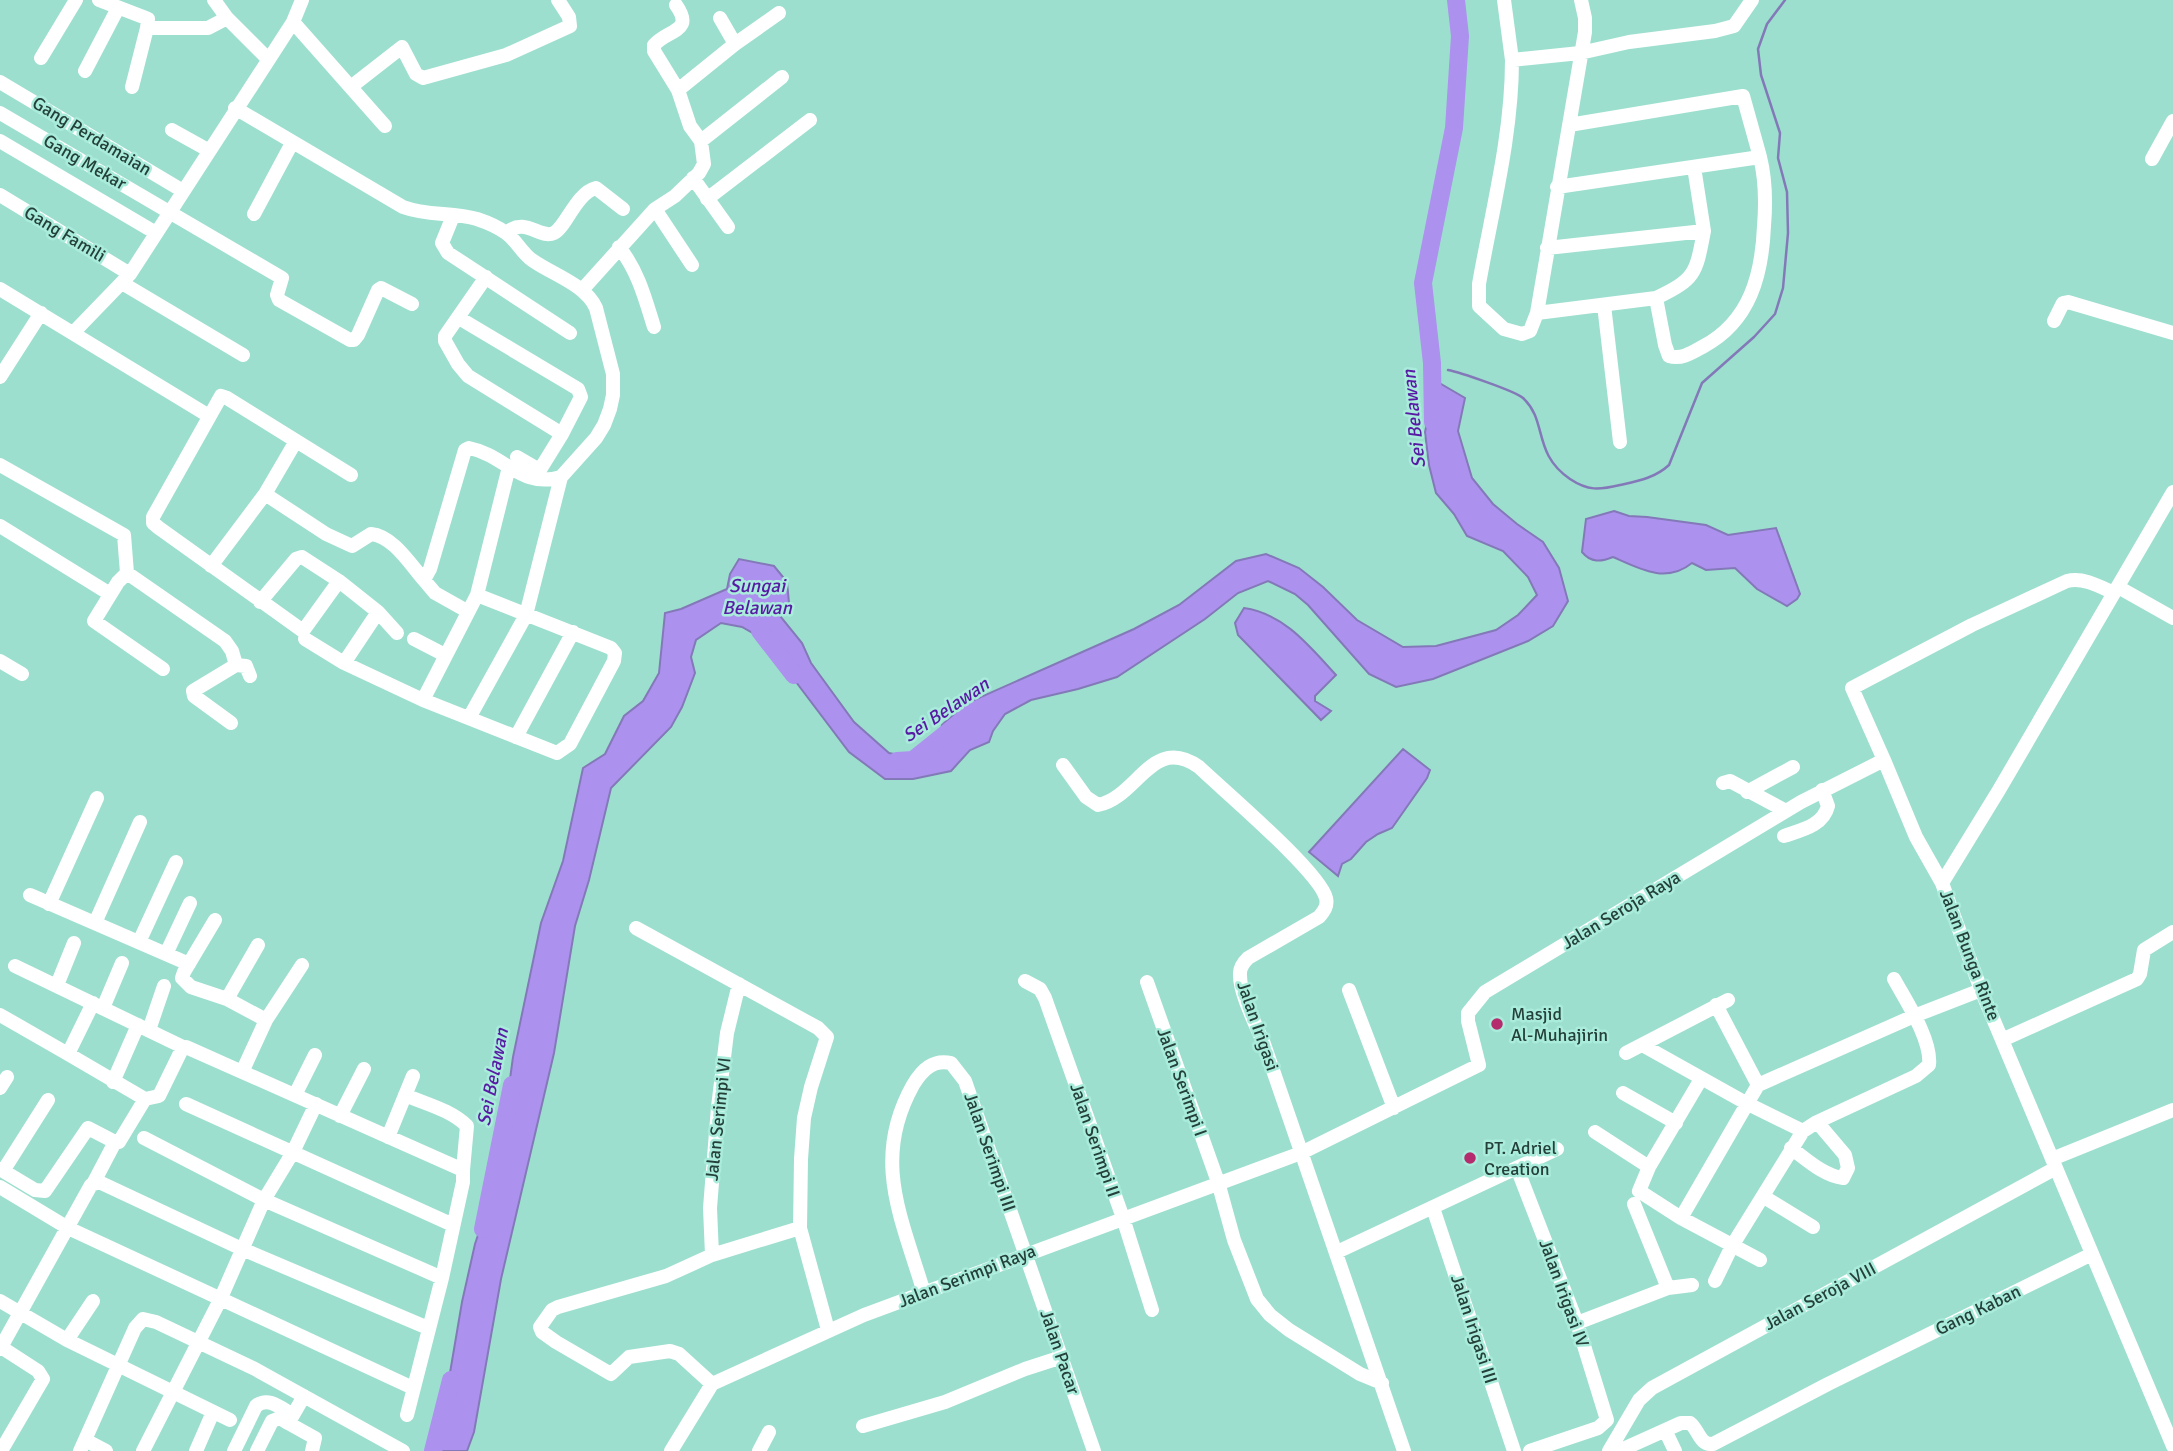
<svg xmlns="http://www.w3.org/2000/svg" width="2173" height="1451" font-family="Signika,sans-serif">
<style>
.water{fill:#ac91ee;stroke:#8379b8;stroke-width:2}
.lines{fill:none;stroke-linecap:round;stroke-linejoin:round}
.stream{stroke:#8379b8;stroke-width:2.5}
.river{stroke:#ac91ee;stroke-width:18}
.minor{stroke:#fff;stroke-width:14}
.poi-dot{fill:#b42c6d;stroke:#aaecdb;stroke-width:2.5}
.labels{text-anchor:middle;dominant-baseline:central;stroke-width:5;stroke-linejoin:round;paint-order:stroke}
.street-label{font-size:18px;fill:#244039;stroke:#aaecdb}
.poi-label{font-size:18px;fill:#244039;stroke:#aaecdb;text-anchor:start}
.water-label{font-size:19px;font-style:italic;fill:#5819a4;stroke:#aaecdb}
</style>
<rect width="100%" height="100%" fill="#9ddfce"/>
<!-- water -->
<path class="water" d="M 1436,381 L 1465,398 L 1458,431 L 1472,478 L 1493,504 L 1517,524 L 1543,542 L 1559,568 L 1568,601 L 1553,626 L 1528,641 L 1433,679 L 1396,687 L 1369,674 L 1308,605 L 1295,594 L 1268,581 L 1238,593 L 1205,619 L 1117,677 L 1078,689 L 1031,700 L 1005,714 L 993,731 L 989,742 L 970,750 L 951,771 L 913,779 L 885,779 L 849,752 L 796,682 L 776,651 L 763,639 L 742,627 L 721,623 L 696,640 L 691,657 L 695,673 L 682,707 L 671,727 L 611,788 L 589,880 L 575,926 L 554,1053 L 501,1279 L 474,1432 L 467,1451 L 431,1451 L 442,1420 L 462,1302 L 475,1244 L 489,1202 L 499,1160 L 513,1057 L 541,923 L 563,861 L 583,768 L 605,754 L 624,716 L 643,701 L 659,673 L 665,613 L 681,609 L 727,589 L 730,574 L 739,559 L 774,566 L 787,582 L 789,603 L 780,616 L 802,643 L 811,663 L 854,722 L 889,753 L 913,758 L 938,744 L 942,725 L 965,704 L 1134,629 L 1179,605 L 1236,561 L 1266,554 L 1299,568 L 1323,587 L 1357,620 L 1403,647 L 1436,646 L 1496,630 L 1518,615 L 1537,595 L 1528,577 L 1503,551 L 1467,536 L 1454,514 L 1436,493 L 1429,465 L 1425,432 Z
M 1614,511 L 1629,516 L 1647,517 L 1706,525 L 1728,535 L 1776,528 L 1800,594 L 1797,599 L 1787,606 L 1757,589 L 1735,568 L 1706,570 L 1692,563 C 1666,584 1640,569 1613,557 C 1601,562 1591,563 1582,552 L 1586,519 Z
M 1244,608 C 1285,614 1310,647 1336,675 L 1315,696 L 1315,701 L 1331,711 L 1321,720 L 1238,635 L 1235,623 Z
M 1403,749 L 1430,770 L 1427,778 L 1392,828 L 1378,834 L 1366,842 L 1351,859 L 1342,864 L 1338,876 L 1309,852 Z"/>
<g class="lines">
<!-- stream -->
<path class="stream" d="M 1448,370 C 1459,372 1515,391 1523,398 C 1548,421 1532,453 1570,479 C 1588,491 1599,490 1620,485 C 1638,481 1655,478 1669,465 L 1702,383 L 1754,337 L 1775,314 L 1783,288 L 1788,233 L 1787,192 L 1778,158 L 1780,133 L 1761,75 L 1758,49 L 1767,24 L 1785,0"/>
<!-- river -->
<path class="river" d="M 1433,422 L 1432,363 L 1423,283 L 1454,128 L 1460,36 L 1456,0
M 760,631 L 794,675
M 897,761 L 913,760 L 958,724
M 483,1229 L 512,1085
M 433,1451 L 451,1380"/>
<!-- minor -->
<path class="minor" d="M 99,0 L 146,18 L 148,19 L 147,28 L 208,28 L 227,18
M 214,0 L 227,18 L 267,58
M 1504,0 L 1512,60 L 1580,53 L 1629,42 L 1715,31 L 1734,26 L 1752,0
M 720,18 L 735,44
M 293,22 L 385,126
M 41,58 L 76,0
M 1512,60 C 1512,136 1492,210 1479,284 L 1479,306 L 1504,329 L 1522,334 L 1530,331 L 1537,313 L 1585,32 L 1585,18 L 1581,0
M 85,71 L 118,8
M 0,82 L 183,191
M 352,86 L 402,47 L 416,74 L 423,78 L 506,55 L 570,26 L 569,17 L 558,0
M 132,87 L 147,28
M 678,90 L 735,44 L 779,13
M 235,108 L 403,207 C 427,216 453,212 477,219 C 486,222 498,227 506,233 C 516,240 522,253 532,260 C 553,275 585,284 596,308 L 613,374 L 613,395 L 610,409 L 604,425 L 596,438 L 561,477 L 526,615 L 469,718
M 0,113 L 282,278 L 277,295 L 279,300 L 350,340 L 354,340 L 358,335 L 378,290 L 381,288 L 412,304
M 1569,125 L 1743,96 L 1760,157
M 172,130 L 208,150
M 0,141 L 156,233
M 701,141 L 782,77
M 2152,159 L 2173,121
M 693,178 L 728,227
M 0,195 L 130,274
M 707,199 L 810,120
M 655,209 L 692,265
M 254,214 L 292,143
M 453,216 L 442,243 L 448,253 L 570,333
M 506,233 C 526,216 540,240 554,233 C 566,227 576,193 596,188 L 623,209
M 619,247 C 638,271 645,298 654,327
M 1547,248 L 1704,231 L 1694,167
M 486,277 L 445,336 L 445,341 L 458,364 L 468,376 L 562,434 L 541,468 L 536,468 L 517,457
M 122,283 L 243,355
M 0,289 L 209,416
M 582,290 L 655,209 L 675,196 L 699,173 L 704,164 L 701,141 L 690,126 L 678,90 L 654,51 L 654,45 C 668,29 695,32 676,5
M 1656,298 C 1696,279 1696,273 1704,231
M 1604,305 L 1620,442
M 1537,313 L 1656,298 L 1665,345 L 1669,356 C 1682,360 1693,352 1704,346 C 1750,321 1762,275 1764,226 C 1766,202 1766,181 1760,157 L 1557,187
M 459,318 L 578,389 L 581,397 L 562,434
M 2054,321 L 2063,303 L 2068,302 L 2173,333
M 73,333 L 130,274 L 293,22 L 302,0
M 0,377 L 41,313
M 0,465 L 124,535 L 127,573 L 118,582 L 94,621 L 163,669
M 2173,492 L 1999,790 L 1942,883 L 1981,990 L 2173,1446
M 265,494 L 326,534 L 352,546 L 371,534 C 393,536 410,564 424,580
M 0,526 L 110,594
M 211,566 L 265,494 L 296,441
M 127,573 L 225,641 L 232,651 L 236,665
M 339,581 L 303,631 L 159,528 L 153,523 L 153,517 L 221,396 L 227,398 L 351,475
M 2118,587 L 2173,618
M 477,595 L 509,467
M 260,602 L 296,559 L 302,557 L 339,581 L 378,612 L 344,663 L 305,639
M 467,611 L 435,593 L 424,580 L 430,569 L 465,450 L 469,448 C 505,455 521,489 561,477
M 378,612 L 397,633
M 414,639 L 445,655
M 0,661 L 22,674
M 344,663 L 423,700 L 557,753 L 570,744 L 614,661 L 615,653 L 611,648 L 477,595 L 423,700
M 231,723 L 194,696 L 193,691 L 236,665 L 246,666 L 250,676
M 516,737 L 573,632
M 1884,760 L 1852,688 L 1972,625 L 2067,581 C 2083,577 2099,586 2114,593
M 1063,765 L 1086,797 L 1098,805 C 1138,797 1152,734 1199,767 C 1224,791 1319,871 1326,898 C 1328,906 1324,911 1319,917 L 1248,958 C 1244,962 1240,967 1240,973 C 1239,993 1256,1025 1264,1044 L 1404,1451
M 1723,783 L 1730,781 L 1786,811
M 1747,792 L 1793,767
M 1784,836 C 1801,830 1823,826 1828,806 L 1822,790
M 30,895 L 189,964
M 49,904 L 97,798
M 215,920 L 184,972 L 182,978 L 191,987 L 227,999 L 266,1020 L 302,965
M 95,923 L 140,822
M 636,928 L 818,1028 L 827,1037 L 811,1087 L 804,1118 L 801,1159 L 800,1228 L 828,1330
M 139,942 L 176,862
M 166,954 L 190,903
M 15,966 L 183,1047
M 1025,981 L 1040,989 L 1045,998 L 1123,1218 L 1152,1310
M 1147,982 L 1218,1182 L 1234,1240 L 1257,1299 L 1270,1315 L 1289,1330 L 1360,1374 L 1382,1383
M 57,985 L 74,943
M 1349,990 L 1394,1108
M 227,999 L 258,945
M 93,1003 L 68,1054 L 145,1099
M 1716,1005 L 1758,1085
M 103,1008 L 122,963
M 0,1015 L 68,1054
M 149,1030 L 164,986
M 2002,1040 L 2137,979 L 2140,974 L 2144,950 L 2173,932
M 1644,1046 L 1746,1103 L 1803,1131
M 1626,1053 L 1728,1000
M 243,1070 L 266,1020
M 1701,1079 L 1649,1167 L 1639,1191 L 1681,1218 L 1760,1260
M 113,1082 L 138,1025
M 0,1088 L 7,1077
M 1623,1093 L 1676,1123
M 295,1095 L 315,1055
M 405,1095 C 426,1104 451,1110 467,1126 L 463,1170
M 186,1104 L 453,1225
M 340,1116 L 364,1069
M 1595,1132 L 1649,1167
M 388,1137 L 413,1076
M 144,1138 L 264,1200 L 442,1278
M 1791,1148 C 1806,1159 1824,1176 1843,1178 L 1848,1168 L 1845,1155 L 1817,1122
M 2052,1159 L 2173,1110
M 1517,1168 L 1577,1323 L 1607,1420
M 0,1169 L 35,1190 L 45,1191 L 88,1128 L 115,1142 L 119,1142 L 145,1099 L 159,1096 L 182,1049 L 186,1047 L 463,1170 L 463,1182 L 442,1278 L 407,1415
M 3,1171 L 48,1100
M 94,1182 L 115,1142
M 0,1187 L 68,1228 L 413,1388
M 1764,1197 L 1813,1227
M 1433,1208 L 1514,1451
M 1681,1218 L 1758,1085 L 1914,1016 L 1981,990
M 1337,1252 L 1557,1149
M 712,1255 L 710,1208 L 718,1107 L 727,1033 L 739,984
M 1715,1281 L 1732,1246 L 1803,1131 L 1817,1122 L 1916,1076 L 1929,1065 C 1932,1040 1906,1001 1894,979
M 1668,1288 L 1692,1285
M 924,1293 C 902,1218 871,1160 913,1085 C 922,1070 933,1059 951,1063 L 965,1081 L 1094,1451
M 0,1301 L 67,1340 L 230,1420
M 1577,1323 L 1668,1288 L 1634,1204
M 67,1340 L 93,1301
M 0,1349 L 91,1185 L 99,1182 L 242,1249 L 428,1328
M 712,1384 L 679,1354 L 670,1351 L 629,1357 L 611,1374 L 556,1342 L 542,1332 L 540,1327 L 552,1310 L 558,1307 L 666,1276 L 712,1255 L 800,1228
M 293,1415 L 288,1423 L 315,1438 L 312,1451
M 863,1426 L 945,1402 L 1025,1369 L 1062,1357
M 1665,1430 L 1675,1451
M 85,1440 L 106,1451
M 1,1451 L 43,1379 L 38,1371 L 1,1347
M 80,1451 L 135,1328 L 143,1319 L 156,1322 L 255,1369 L 403,1451
M 143,1451 L 220,1300 L 264,1200 L 293,1152 L 316,1104
M 196,1451 L 213,1412
M 234,1451 L 256,1406 C 268,1396 281,1408 293,1415 L 304,1396
M 257,1451 L 272,1421 L 280,1418 L 288,1423
M 671,1451 L 712,1384 L 864,1315 L 1301,1153 L 1479,1065 L 1468,1021 L 1468,1013 L 1485,992 L 1801,802 L 1884,760 L 1916,837 L 1942,883
M 759,1451 L 769,1432
M 1530,1451 L 1598,1428 L 1607,1420
M 1609,1451 L 1639,1400 L 1652,1388 L 2056,1168
M 1619,1451 L 1681,1423 L 1690,1423 C 1699,1430 1699,1445 1713,1444 L 1828,1384 L 2092,1254"/>
</g>
<!-- markers -->
<g class="poi-dot">
<circle cx="1497" cy="1024" r="7"/>
<circle cx="1470" cy="1158" r="7"/>
</g>
<g class="labels">
<!-- street labels -->
<g class="street-label">
<text transform="translate(92 136) rotate(31)">Gang Perdamaian</text>
<text transform="translate(85 162) rotate(30)">Gang Mekar</text>
<text transform="translate(65 234) rotate(31)">Gang Famili</text>
<text transform="translate(1621 910) rotate(-31)">Jalan Seroja Raya</text>
<text transform="translate(1970 955) rotate(69)">Jalan Bunga Rinte</text>
<text transform="translate(1258 1026) rotate(71)">Jalan Irigasi</text>
<text transform="translate(1182 1082) rotate(70)">Jalan Serimpi I</text>
<text transform="translate(718 1119) rotate(-84)">Jalan Serimpi VI</text>
<text transform="translate(1095 1140) rotate(71)">Jalan Serimpi II</text>
<text transform="translate(990 1152) rotate(71)">Jalan Serimpi III</text>
<text transform="translate(967 1276) rotate(-21)">Jalan Serimpi Raya</text>
<text transform="translate(1564 1293) rotate(70)">Jalan Irigasi IV</text>
<text transform="translate(1820 1296) rotate(-28)">Jalan Seroja VIII</text>
<text transform="translate(1978 1310) rotate(-26)">Gang Kaban</text>
<text transform="translate(1474 1329) rotate(72)">Jalan Irigasi III</text>
<text transform="translate(1060 1352) rotate(71)">Jalan Pacar</text>
</g>
<!-- poi labels -->
<g class="poi-label">
<text x="1511" y="1014">Masjid<tspan x="1511" dy="21">Al-Muhajirin</tspan></text>
<text x="1484" y="1148">PT. Adriel<tspan x="1484" dy="21">Creation</tspan></text>
</g>
<!-- water labels -->
<g class="water-label">
<text transform="translate(1414 419) rotate(-96)">Sei Belawan</text>
<text x="757" y="586">Sungai<tspan x="757" dy="22">Belawan</tspan></text>
<text transform="translate(946 710) rotate(-34)">Sei Belawan</text>
<text transform="translate(493 1077) rotate(-79)">Sei Belawan</text>
</g>
</g>
</svg>
